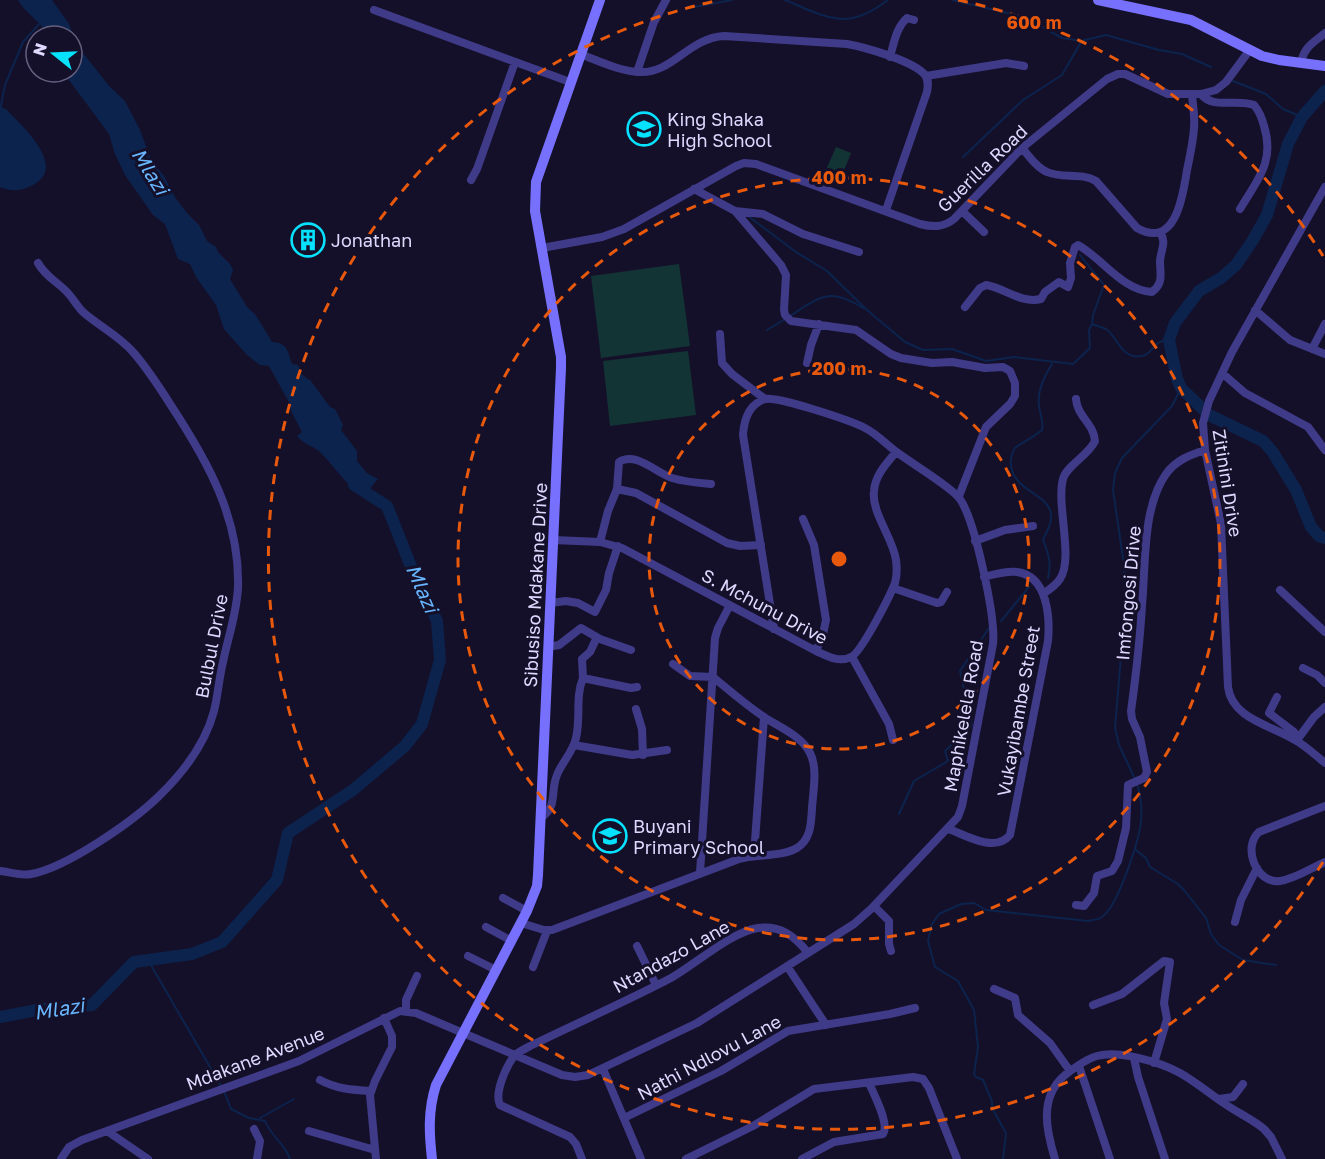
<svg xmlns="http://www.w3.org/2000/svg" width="1325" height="1159" font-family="'Golos Text',sans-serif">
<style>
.green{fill:#133434}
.water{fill:#0c234d}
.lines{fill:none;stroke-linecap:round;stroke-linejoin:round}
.stream{stroke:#0c234d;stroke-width:2}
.river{stroke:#0c234d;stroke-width:12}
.street{stroke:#403b89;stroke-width:8}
.secondary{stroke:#7770ff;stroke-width:10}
.ring{fill:none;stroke:#e8590c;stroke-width:3;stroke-dasharray:10 8}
.labels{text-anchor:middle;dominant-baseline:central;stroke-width:6;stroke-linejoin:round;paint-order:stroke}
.poi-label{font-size:18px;fill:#dfd9ff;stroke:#15102a;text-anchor:start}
.street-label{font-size:18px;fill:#dfd9ff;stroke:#15102a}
.water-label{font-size:20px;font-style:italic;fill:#67b6ff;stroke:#15102a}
.centre{fill:#e8590c;stroke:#15102a;stroke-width:3}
.ring-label{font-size:18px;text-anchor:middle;font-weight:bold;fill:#e8590c;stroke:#15102a;stroke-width:6;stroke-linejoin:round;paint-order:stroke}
</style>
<rect width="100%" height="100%" fill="#15102a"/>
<!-- green -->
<path class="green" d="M 836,147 L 851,153 L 838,185 L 822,179 Z
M 679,264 L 690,346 L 601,358 L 591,276 Z
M 688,351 L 696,415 L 610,426 L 603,361 Z"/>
<!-- water -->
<path class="water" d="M 18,0 L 52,0 L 69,24 L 76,44 L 109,86 L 125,101 L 140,130 L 151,160 L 164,176 L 175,197 L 186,212 L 199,225 L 207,241 L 216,247 L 218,252 L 230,264 L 233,270 L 230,279 L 247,307 L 255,314 L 272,342 C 287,342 288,352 292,364 L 298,365 L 301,374 L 311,381 L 330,407 L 335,409 L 343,425 L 341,430 L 357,451 L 357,461 L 367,473 L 378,479 L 363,497 C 345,484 335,467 320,452 C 312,445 306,446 297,436 L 302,432 L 291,411 L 290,404 L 269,366 L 260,365 L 247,355 L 224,329 L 216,305 L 196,277 L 190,264 L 178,259 L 165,224 L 153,215 L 125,175 L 115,154 L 109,134 L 63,72 L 72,72 L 72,36 L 48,36 C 41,21 26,14 18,0 Z
M 0,107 L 6,109 C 22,126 70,168 31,186 C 20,191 12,192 0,187 Z"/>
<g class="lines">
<!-- stream -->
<path class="stream" d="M 785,0 C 794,3 802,8 811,11 C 844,25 861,20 888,0
M 952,0 L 1024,17 L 1062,38 L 1081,41 L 1106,35 L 1159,50 L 1182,54 L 1211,67
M 694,7 L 732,0
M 1233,81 L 1266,94 L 1283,109 L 1302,117
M 0,110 L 5,85 L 23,42 L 41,22
M 963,157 L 1023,100 L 1062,75 L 1081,42
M 748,216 L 796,252 L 827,271 L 867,310 L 905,342 L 923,350 L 952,349 L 986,361 L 1014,357 L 1073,364 L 1090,348 L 1089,330 L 1092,324 C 1096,326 1102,327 1106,329 C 1117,336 1121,360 1142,356 C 1154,354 1152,340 1169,340
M 1080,255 L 1104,285 L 1093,315 L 1092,324
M 790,316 C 821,296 830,287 863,308
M 767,330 L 785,319
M 1048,578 C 1052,559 1048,556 1043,539 C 1072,492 1015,500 1011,465 C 1010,461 1012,452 1015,448 C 1018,445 1037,435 1042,430 C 1044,422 1040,414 1039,406 C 1037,392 1045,375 1052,364
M 1001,621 L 1029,587
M 1135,779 L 1119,745 L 1115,728 L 1125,608 L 1124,565 L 1113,490 L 1115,473 L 1122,458 L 1172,406 L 1181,388
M 899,814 L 914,781 L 948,761 L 945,751 L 972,726 L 960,671 L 989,628
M 1136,850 L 1146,858 L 1150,867 L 1178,884 L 1184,890 L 1206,918 L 1211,934 L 1219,945 L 1243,960 L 1276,965
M 148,960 L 221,1086
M 224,1091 L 231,1109 L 249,1118 L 265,1121 C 271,1136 285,1144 290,1159
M 260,1118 L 294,1099
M 1003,1159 L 1006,1133 L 992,1108 L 992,1101 L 983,1080 L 976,1077 L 974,1074 L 978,1047 L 974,1010 L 958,981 L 935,967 L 928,941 L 932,924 L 939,914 L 961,904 L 974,903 L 986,910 L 1088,921 C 1092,920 1098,920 1102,917 C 1118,906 1139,841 1141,821 C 1142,809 1141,796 1137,784"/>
<!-- river -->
<path class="river" d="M 1325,91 L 1302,117 L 1288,144 L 1267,215 L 1253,240 L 1236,265 L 1221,278 L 1199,291 L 1175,323 L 1169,340 L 1177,379 L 1181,388 L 1209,415 L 1263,441 L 1272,451 L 1296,490 L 1311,527 L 1319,536 L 1325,538
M 0,1017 L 42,1009 L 92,1005 L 134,962 L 192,954 L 222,942 L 277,880 L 288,833 L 353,790 L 405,746 L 422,724 L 440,660 L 437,621 L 412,569 L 387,506 L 354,485"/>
<!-- street -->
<path class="street" d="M 374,10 L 570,82
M 580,54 C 599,61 619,71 639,72 C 673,74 688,38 724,36 L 847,44 C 864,47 914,61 925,75 C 929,80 928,86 927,92 L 886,210
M 890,57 C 894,43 896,28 907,18 L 914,20
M 1301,63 C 1304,47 1313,43 1325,33
M 637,72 L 654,22 L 666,0
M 926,76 L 1006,63 L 1024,66
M 1201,94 C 1213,110 1237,98 1254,105 C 1259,111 1262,118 1264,126 C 1275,161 1258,179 1240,209
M 1022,148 C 1029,156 1037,168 1047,172 C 1062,179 1081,172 1096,181 L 1137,228 C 1176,250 1183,195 1187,170 C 1190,156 1193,142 1194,128 C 1195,117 1193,106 1192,95
M 471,180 L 477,169 L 515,62
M 1325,187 L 1232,352 L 1209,401 L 1203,423 L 1205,450 L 1221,524 L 1228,687 C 1232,719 1271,725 1295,740 C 1306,746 1315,755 1325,763
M 694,189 L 735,211 L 781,265 L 786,275 L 784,310 L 785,315 L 791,321 L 856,330 L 891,354 L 901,358 L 932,363 L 952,362 L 985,368 L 1003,367 L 1010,371 L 1015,383 L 1015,396 L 1010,404 L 986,427 L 959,496
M 735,211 L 763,214 L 803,234 L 859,252
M 962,211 L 984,232
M 542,248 L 602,237 L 624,229 L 736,166 L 744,163 L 756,164 L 920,224 C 932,227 943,228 954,219 L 1022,148 L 1107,79 L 1118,74 L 1125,74 L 1168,94 L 1201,94 L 1216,90 L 1226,82 L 1249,51
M 965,307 L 980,288 L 986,285 C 1005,288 1021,304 1041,299 L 1045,292 L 1059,282 L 1068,287 L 1071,278 L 1070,263 L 1075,247 L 1078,245 C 1103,259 1122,290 1152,292 C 1164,283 1160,274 1160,261 C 1161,249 1167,243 1160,232
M 1255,310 L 1290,340 L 1325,354
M 720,334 L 722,363 L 732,374 L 765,399
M 1312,349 L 1325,324
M 807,363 L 811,345 L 819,324
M 1222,373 L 1245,393 L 1308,427 L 1325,450
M 617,489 L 619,462 C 636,451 656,473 672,478 C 685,482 698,483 711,484
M 803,519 L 814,545 L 826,620 L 823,634 L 816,651
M 553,540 L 600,542 L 622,548 L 816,651 C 827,656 839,663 851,657 C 861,653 890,596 895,583 C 897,576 897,568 896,560 C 893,538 871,512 874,491 C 875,475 887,463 896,452
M 975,541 L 1005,530 L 1033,526
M 600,542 L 608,511 L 617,489 L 636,493 L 727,543 L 740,546 L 761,545
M 893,588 L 937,603 L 941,602 L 947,592
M 1280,590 L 1325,632
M 1043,594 C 1049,590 1056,585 1060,579 C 1074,558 1056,505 1063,479 C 1066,466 1088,456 1095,441 C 1094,424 1077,416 1076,399
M 550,603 L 566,601 L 578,603 L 595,612 L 606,590 L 609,573 L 618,546
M 548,647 L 559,645 L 581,628 L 600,639 L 631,650
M 852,657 L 889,724 L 893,740
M 673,664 L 690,676 L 713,677
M 1303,668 L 1317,675 L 1325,683
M 583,678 L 582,659 L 590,652 L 597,637
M 1277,697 L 1269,713 L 1294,732 L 1296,735 L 1294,739
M 636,709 L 642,729 L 643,755
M 1297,740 L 1314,717 L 1325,707
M 574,745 L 632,755 L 667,750
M 1325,806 L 1259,832 C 1242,847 1256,884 1280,881 C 1295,879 1311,868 1325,862
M 542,817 C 558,806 550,791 557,775 C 562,762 573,752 576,738 C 581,718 575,697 583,678 L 631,688 L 637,687
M 949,829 C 967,836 995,853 1010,835 L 1048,641 C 1050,618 1048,576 1017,572 C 1006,571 995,574 984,577
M 754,855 L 764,717
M 0,871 C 10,872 21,876 31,874 C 66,868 132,822 158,797 C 183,773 205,745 214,711 C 218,695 219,678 223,662 C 228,637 237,613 238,587 C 240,519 208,462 172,407 C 160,388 148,369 133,352 C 119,336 99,326 83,312 C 77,306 73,298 66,291 C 56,281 45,276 38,263
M 700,873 L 715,638 L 718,628 L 730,605
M 503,898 L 527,911
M 1076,905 L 1084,906 L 1094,893 L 1097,876 L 1112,871 L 1118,861 L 1126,828 L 1128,785 L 1144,778 L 1147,772 L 1140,737 L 1132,719 L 1131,711 C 1136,675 1140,640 1142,605 C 1146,564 1142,508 1166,474 C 1176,460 1190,455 1205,450
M 874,906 L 889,921 L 889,944 L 891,951
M 1235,922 L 1241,900 L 1257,868
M 521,923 L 544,930 L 552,930 L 739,859 C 756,854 782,857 797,848 C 811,839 811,824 812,808 C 813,792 818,768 810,753 C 802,736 779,727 764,717 C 746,705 730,691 713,677
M 486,927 L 512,941
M 637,946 L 656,985
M 468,956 L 496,970
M 787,966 L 826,1025
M 533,967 L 547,931
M 994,989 L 1015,998 L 1018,1015 L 1050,1043 L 1070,1071
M 1093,1005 L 1122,994 L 1164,961 L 1170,962 L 1164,1003 L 1167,1019 L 1154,1063
M 406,1010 L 406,1000 L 417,976
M 1134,1058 L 1138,1077 L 1165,1159
M 1079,1066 L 1110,1159
M 603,1069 L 641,1159
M 320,1080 C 337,1089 352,1090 371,1091
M 1219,1099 L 1233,1097 L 1243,1084
M 624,1118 L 721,1071 L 788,1031 L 890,1014 L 915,1008
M 254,1129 L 260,1141 L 257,1159
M 107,1131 L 148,1159
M 309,1131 L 375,1150
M 61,1159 L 69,1147 L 82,1140 L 299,1061 L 400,1011 L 416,1013 L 562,1075 L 575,1077 L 588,1075 L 697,1023 L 854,924 L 871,909 L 958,817 L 962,806 L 993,644 C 996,618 975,521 960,499 C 953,488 911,463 898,453 C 887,445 877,434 865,428 C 852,421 778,396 765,399 C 749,404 744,420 743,435 L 774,629
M 376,1159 L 370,1095 L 375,1081 L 392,1047 L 392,1036 L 384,1018
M 582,1159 L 576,1144 L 570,1137 L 500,1105 C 494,1093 506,1067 514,1056 C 518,1052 525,1049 530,1046 C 577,1023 625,1002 671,978 C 694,965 733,931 758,928 C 780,925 795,936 808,953
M 686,1159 L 753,1126 L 814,1089 L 913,1077 L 923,1079 L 929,1088 L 957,1159
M 802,1159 L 834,1142 L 883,1134 C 890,1124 874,1095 869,1083
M 1055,1159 C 1046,1130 1039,1097 1065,1075 C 1074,1068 1086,1059 1097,1056 C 1119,1050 1160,1062 1180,1073 C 1196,1082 1210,1094 1225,1104 C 1238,1113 1252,1119 1264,1129 L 1271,1137 L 1282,1159"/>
<!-- secondary -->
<path class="secondary" d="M 1098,0 L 1191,20 L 1262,56 L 1279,60 L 1325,66
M 432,1159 C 429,1133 428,1110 436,1085 L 527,911 L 537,886 L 538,875 L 561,368 L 561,357 L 535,211 L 536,182 L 600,0"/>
</g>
<!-- distance rings -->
<g class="ring">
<circle cx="839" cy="559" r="190"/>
<circle cx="839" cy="559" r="381"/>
<path d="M1323 862A571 571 0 1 1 720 0M958 0A571 571 0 0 1 1323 256"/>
</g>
<!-- icons -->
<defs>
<symbol id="school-ring" viewBox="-11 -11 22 22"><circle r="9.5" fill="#15102a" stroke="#05e1ff" stroke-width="1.5"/><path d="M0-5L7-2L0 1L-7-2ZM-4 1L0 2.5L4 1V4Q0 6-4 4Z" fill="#05e1ff"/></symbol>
<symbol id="building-ring" viewBox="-11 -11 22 22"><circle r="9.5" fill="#15102a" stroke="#05e1ff" stroke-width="1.5"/><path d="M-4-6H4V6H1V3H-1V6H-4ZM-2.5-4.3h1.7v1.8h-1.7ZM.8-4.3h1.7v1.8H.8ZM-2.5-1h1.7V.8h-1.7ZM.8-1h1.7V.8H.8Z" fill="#05e1ff"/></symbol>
</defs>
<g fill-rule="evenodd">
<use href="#school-ring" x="625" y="110" width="38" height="38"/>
<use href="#building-ring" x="289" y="221" width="38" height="38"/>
<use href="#school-ring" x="591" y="817" width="38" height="38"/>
</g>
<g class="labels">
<!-- poi labels -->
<g class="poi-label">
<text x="667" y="119">King Shaka<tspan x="667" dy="21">High School</tspan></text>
<text x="331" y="240">Jonathan</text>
<text x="633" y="826">Buyani<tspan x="633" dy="21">Primary School</tspan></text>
</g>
<!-- street labels -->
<g class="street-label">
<text transform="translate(982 168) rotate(-44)">Guerilla Road</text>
<text transform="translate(1228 483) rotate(81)">Zitinini Drive</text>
<text transform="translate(535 585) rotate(-87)">Sibusiso Mdakane Drive</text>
<text transform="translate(1128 593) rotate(-85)">Imfongosi Drive</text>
<text transform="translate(765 606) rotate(28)">S. Mchunu Drive</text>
<text transform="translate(211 646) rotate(-79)">Bulbul Drive</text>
<text transform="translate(1018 711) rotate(-80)">Vukayibambe Street</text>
<text transform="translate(963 716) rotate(-80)">Maphikelela Road</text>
<text transform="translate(671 956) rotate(-29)">Ntandazo Lane</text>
<text transform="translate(709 1057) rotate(-28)">Nathi Ndlovu Lane</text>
<text transform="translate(255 1058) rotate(-21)">Mdakane Avenue</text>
</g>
<!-- water labels -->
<g class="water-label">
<text transform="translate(151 171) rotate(58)">Mlazi</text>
<text transform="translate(423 588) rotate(66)">Mlazi</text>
<text transform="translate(59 1008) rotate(-9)">Mlazi</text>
</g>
</g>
<circle cx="839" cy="559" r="9" class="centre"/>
<g class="ring-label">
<text x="1034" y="29">600 m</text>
<text x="839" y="184">400 m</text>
<text x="839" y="375">200 m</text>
</g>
<!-- north arrow -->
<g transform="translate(54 54) rotate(288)"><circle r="28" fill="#15102a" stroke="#66607f" stroke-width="1.5"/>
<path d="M0-4.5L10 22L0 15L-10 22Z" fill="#05e1ff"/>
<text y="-9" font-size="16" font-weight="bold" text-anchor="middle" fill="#dfd9ff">N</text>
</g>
</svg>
